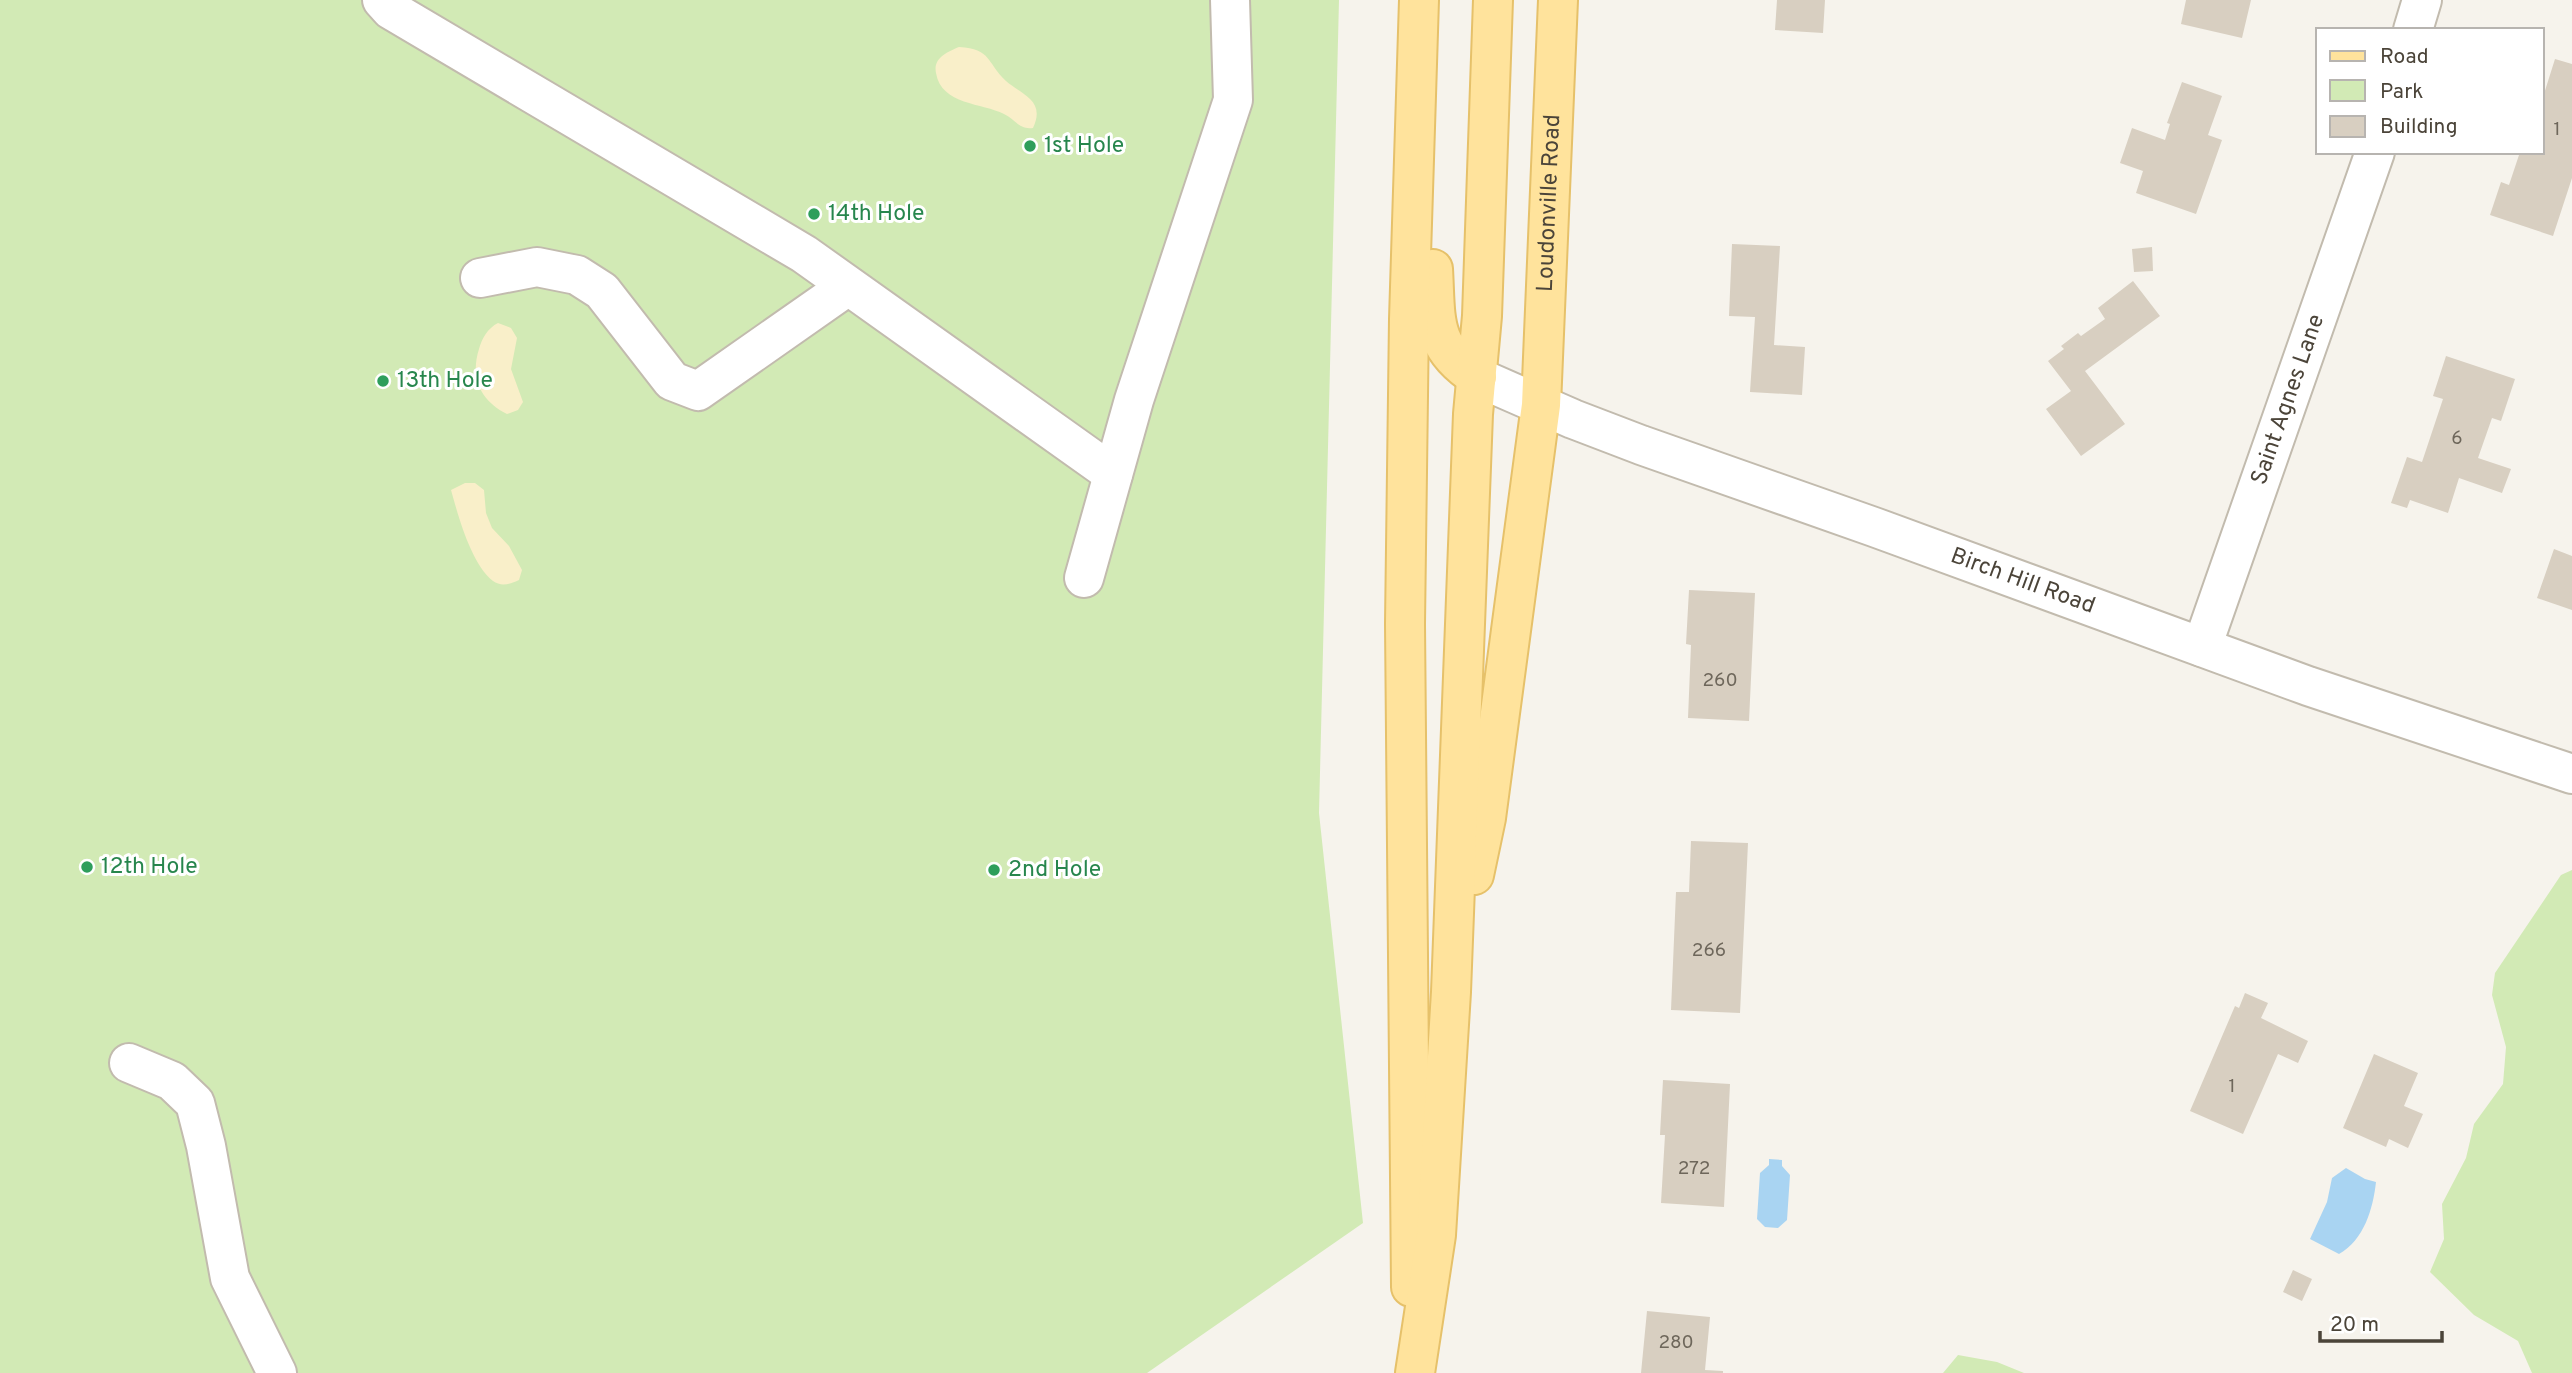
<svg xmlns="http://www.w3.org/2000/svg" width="2572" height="1373" font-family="Overpass,sans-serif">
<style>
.green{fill:#d2eab5}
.sand{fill:#f9efc9}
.water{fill:#a9d4f2}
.building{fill:#d8cfc1}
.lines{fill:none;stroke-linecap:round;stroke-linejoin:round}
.minor-casing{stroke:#c2bbae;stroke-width:42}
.major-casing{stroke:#e6c16a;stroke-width:42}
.minor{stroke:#fff;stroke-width:38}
.major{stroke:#ffe39c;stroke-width:38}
.leisure-dot{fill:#2e9e5b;stroke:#fff;stroke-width:2.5}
.labels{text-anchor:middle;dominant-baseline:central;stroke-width:6;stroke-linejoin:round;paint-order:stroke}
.number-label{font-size:19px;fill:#6e675b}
.leisure-label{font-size:23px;fill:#27864d;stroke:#fff;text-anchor:start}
.street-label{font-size:23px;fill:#4b4439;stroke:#fff}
</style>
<rect width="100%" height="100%" fill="#f6f3ec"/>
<!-- green -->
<path class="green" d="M 0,0 L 1339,0 L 1319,813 L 1363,1223 L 1147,1373 L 0,1373 Z
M 2572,870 L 2572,1373 L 2532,1373 L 2518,1341 L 2474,1315 L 2430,1272 L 2444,1239 L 2442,1204 L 2466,1158 L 2474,1124 L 2503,1084 L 2506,1047 L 2492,995 L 2495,973 L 2561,875 Z
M 1958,1355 L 1997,1362 L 2024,1373 L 1943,1373 Z"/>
<!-- sand -->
<path class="sand" d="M 959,47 C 992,49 986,62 1006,81 C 1022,95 1046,100 1033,128 C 1019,130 1015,119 1004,114 C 983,103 941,105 936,73 C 933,58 947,52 959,47 Z
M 498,323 L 511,328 L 517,338 L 511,369 L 523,402 L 518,410 L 507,414 C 480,401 470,377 479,349 C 482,338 488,328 498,323 Z
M 465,483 L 475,483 L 484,490 L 486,513 L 492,528 L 509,546 L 522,570 L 519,580 C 511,584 501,587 493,581 C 471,564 458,515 451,490 Z"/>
<!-- water -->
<path class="water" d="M 1769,1159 L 1782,1160 L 1782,1166 L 1790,1175 L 1787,1220 L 1778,1228 L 1765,1227 L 1757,1219 L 1760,1173 L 1769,1165 Z
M 2346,1168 L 2365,1179 L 2376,1182 C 2373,1209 2364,1240 2339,1254 L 2310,1239 L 2327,1202 L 2332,1178 Z"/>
<!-- building -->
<path class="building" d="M 1777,0 L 1825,0 L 1823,33 L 1775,30 Z
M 2186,0 L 2251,0 L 2242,38 L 2181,24 Z
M 2555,59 L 2572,64 L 2572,178 L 2553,236 L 2490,215 L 2501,182 L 2509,185 L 2520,152 L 2542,152 L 2542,108 L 2545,99 L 2543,97 Z
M 2182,82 L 2222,96 L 2208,135 L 2222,140 L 2196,214 L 2136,193 L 2143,171 L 2120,163 L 2132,128 L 2165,140 L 2170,124 L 2167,123 Z
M 1732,244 L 1780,246 L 1774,345 L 1805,347 L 1802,395 L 1750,392 L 1755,317 L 1729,316 Z
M 2152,247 L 2153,271 L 2134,272 L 2132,249 Z
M 2133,281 L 2160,316 L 2085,371 L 2125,424 L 2081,456 L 2046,409 L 2071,391 L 2048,361 L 2064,349 L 2061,346 L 2078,333 L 2081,336 L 2105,319 L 2098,308 Z
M 2446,356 L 2515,379 L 2501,421 L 2492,418 L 2478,458 L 2511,469 L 2502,493 L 2459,478 L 2448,513 L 2410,500 L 2407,508 L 2391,503 L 2407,457 L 2422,462 L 2443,399 L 2433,396 Z
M 2554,549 L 2572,556 L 2572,610 L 2537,598 Z
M 1689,590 L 1755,593 L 1749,721 L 1688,718 L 1691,645 L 1686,644 Z
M 1691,841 L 1748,843 L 1740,1013 L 1671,1010 L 1676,892 L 1689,892 Z
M 2245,993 L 2268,1003 L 2261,1018 L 2308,1041 L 2298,1063 L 2278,1054 L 2243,1134 L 2190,1111 L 2235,1006 L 2239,1008 Z
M 2374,1054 L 2418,1073 L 2404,1106 L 2423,1114 L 2408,1148 L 2389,1139 L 2386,1147 L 2343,1128 Z
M 1663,1080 L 1730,1084 L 1724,1207 L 1661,1203 L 1665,1135 L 1660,1135 Z
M 2293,1270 L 2312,1279 L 2302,1301 L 2283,1292 Z
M 1647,1311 L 1710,1317 L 1705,1370 L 1723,1371 L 1723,1373 L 1641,1373 Z"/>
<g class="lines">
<defs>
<g id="minor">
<path d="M 382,0 L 391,10 L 804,254 L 1113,474"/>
<path d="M 2413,30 L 2422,0"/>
<path d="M 480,278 L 537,267 L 577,275 L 602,291 L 672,381 L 698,391 L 848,286"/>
<path id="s1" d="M 1477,377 L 1573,419 L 1641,445 L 1874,527 L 2308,686 L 2572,774"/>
<path d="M 1084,578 L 1134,400 L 1233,100 L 1230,0"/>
<path id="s2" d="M 2202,647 L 2375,152"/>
<path d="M 129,1063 L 172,1081 L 195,1103 L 206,1146 L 230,1278 L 277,1373"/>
</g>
<g id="major">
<path d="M 1433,269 C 1436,319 1430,347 1477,377"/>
<path id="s3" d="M 1474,875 L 1486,818 L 1541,405 L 1558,0"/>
<path d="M 1411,1287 L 1405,624 L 1409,319 L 1419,0"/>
<path d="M 1415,1373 L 1436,1235 L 1451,992 L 1473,414 L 1482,316 L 1493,0"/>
</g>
</defs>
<!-- minor casing -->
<use href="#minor" class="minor-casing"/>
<!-- major casing -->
<use href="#major" class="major-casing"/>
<!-- minor -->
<use href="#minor" class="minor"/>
<!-- major -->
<use href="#major" class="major"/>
</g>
<!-- markers -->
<g class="leisure-dot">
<circle cx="1030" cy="146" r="7"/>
<circle cx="814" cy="214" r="7"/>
<circle cx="383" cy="381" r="7"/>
<circle cx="87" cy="867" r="7"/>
<circle cx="994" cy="870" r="7"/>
</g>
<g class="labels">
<!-- number labels -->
<g class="number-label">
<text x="2557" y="130">1</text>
<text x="2457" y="439">6</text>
<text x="1720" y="681">260</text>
<text x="1709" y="951">266</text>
<text x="2232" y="1087">1</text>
<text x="1694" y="1169">272</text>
<text x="1676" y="1343">280</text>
</g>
<!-- leisure labels -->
<g class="leisure-label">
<text x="1044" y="146">1st Hole</text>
<text x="828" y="214">14th Hole</text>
<text x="397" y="381">13th Hole</text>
<text x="101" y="867">12th Hole</text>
<text x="1008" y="870">2nd Hole</text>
</g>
<!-- street labels -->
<g class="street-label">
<text stroke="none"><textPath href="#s3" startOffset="677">Loudonville Road</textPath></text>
<text stroke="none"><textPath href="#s2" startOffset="262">Saint Agnes Lane</textPath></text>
<text stroke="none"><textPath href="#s1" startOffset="583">Birch Hill Road</textPath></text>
</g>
</g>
<!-- legend -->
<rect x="2316" y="28" width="228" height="126" fill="#ffffff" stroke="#b7b4b0" stroke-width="2"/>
<rect x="2330" y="51" width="35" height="10" fill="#ffe39c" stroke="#b7b4b0" stroke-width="2"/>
<text x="2380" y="63" font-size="21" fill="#4b4439">Road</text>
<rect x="2330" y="80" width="35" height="21" fill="#d2eab5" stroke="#b7b4b0" stroke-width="2"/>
<text x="2380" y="98" font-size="21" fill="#4b4439">Park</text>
<rect x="2330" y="116" width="35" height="21" fill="#d8cfc1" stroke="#b7b4b0" stroke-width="2"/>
<text x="2380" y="133" font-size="21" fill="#4b4439">Building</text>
<!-- scale -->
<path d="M2320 1331v10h122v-10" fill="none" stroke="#4b4439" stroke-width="3.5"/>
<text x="2330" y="1331" font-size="21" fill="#4b4439" stroke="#ffffff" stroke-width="5" paint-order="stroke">20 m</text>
</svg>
